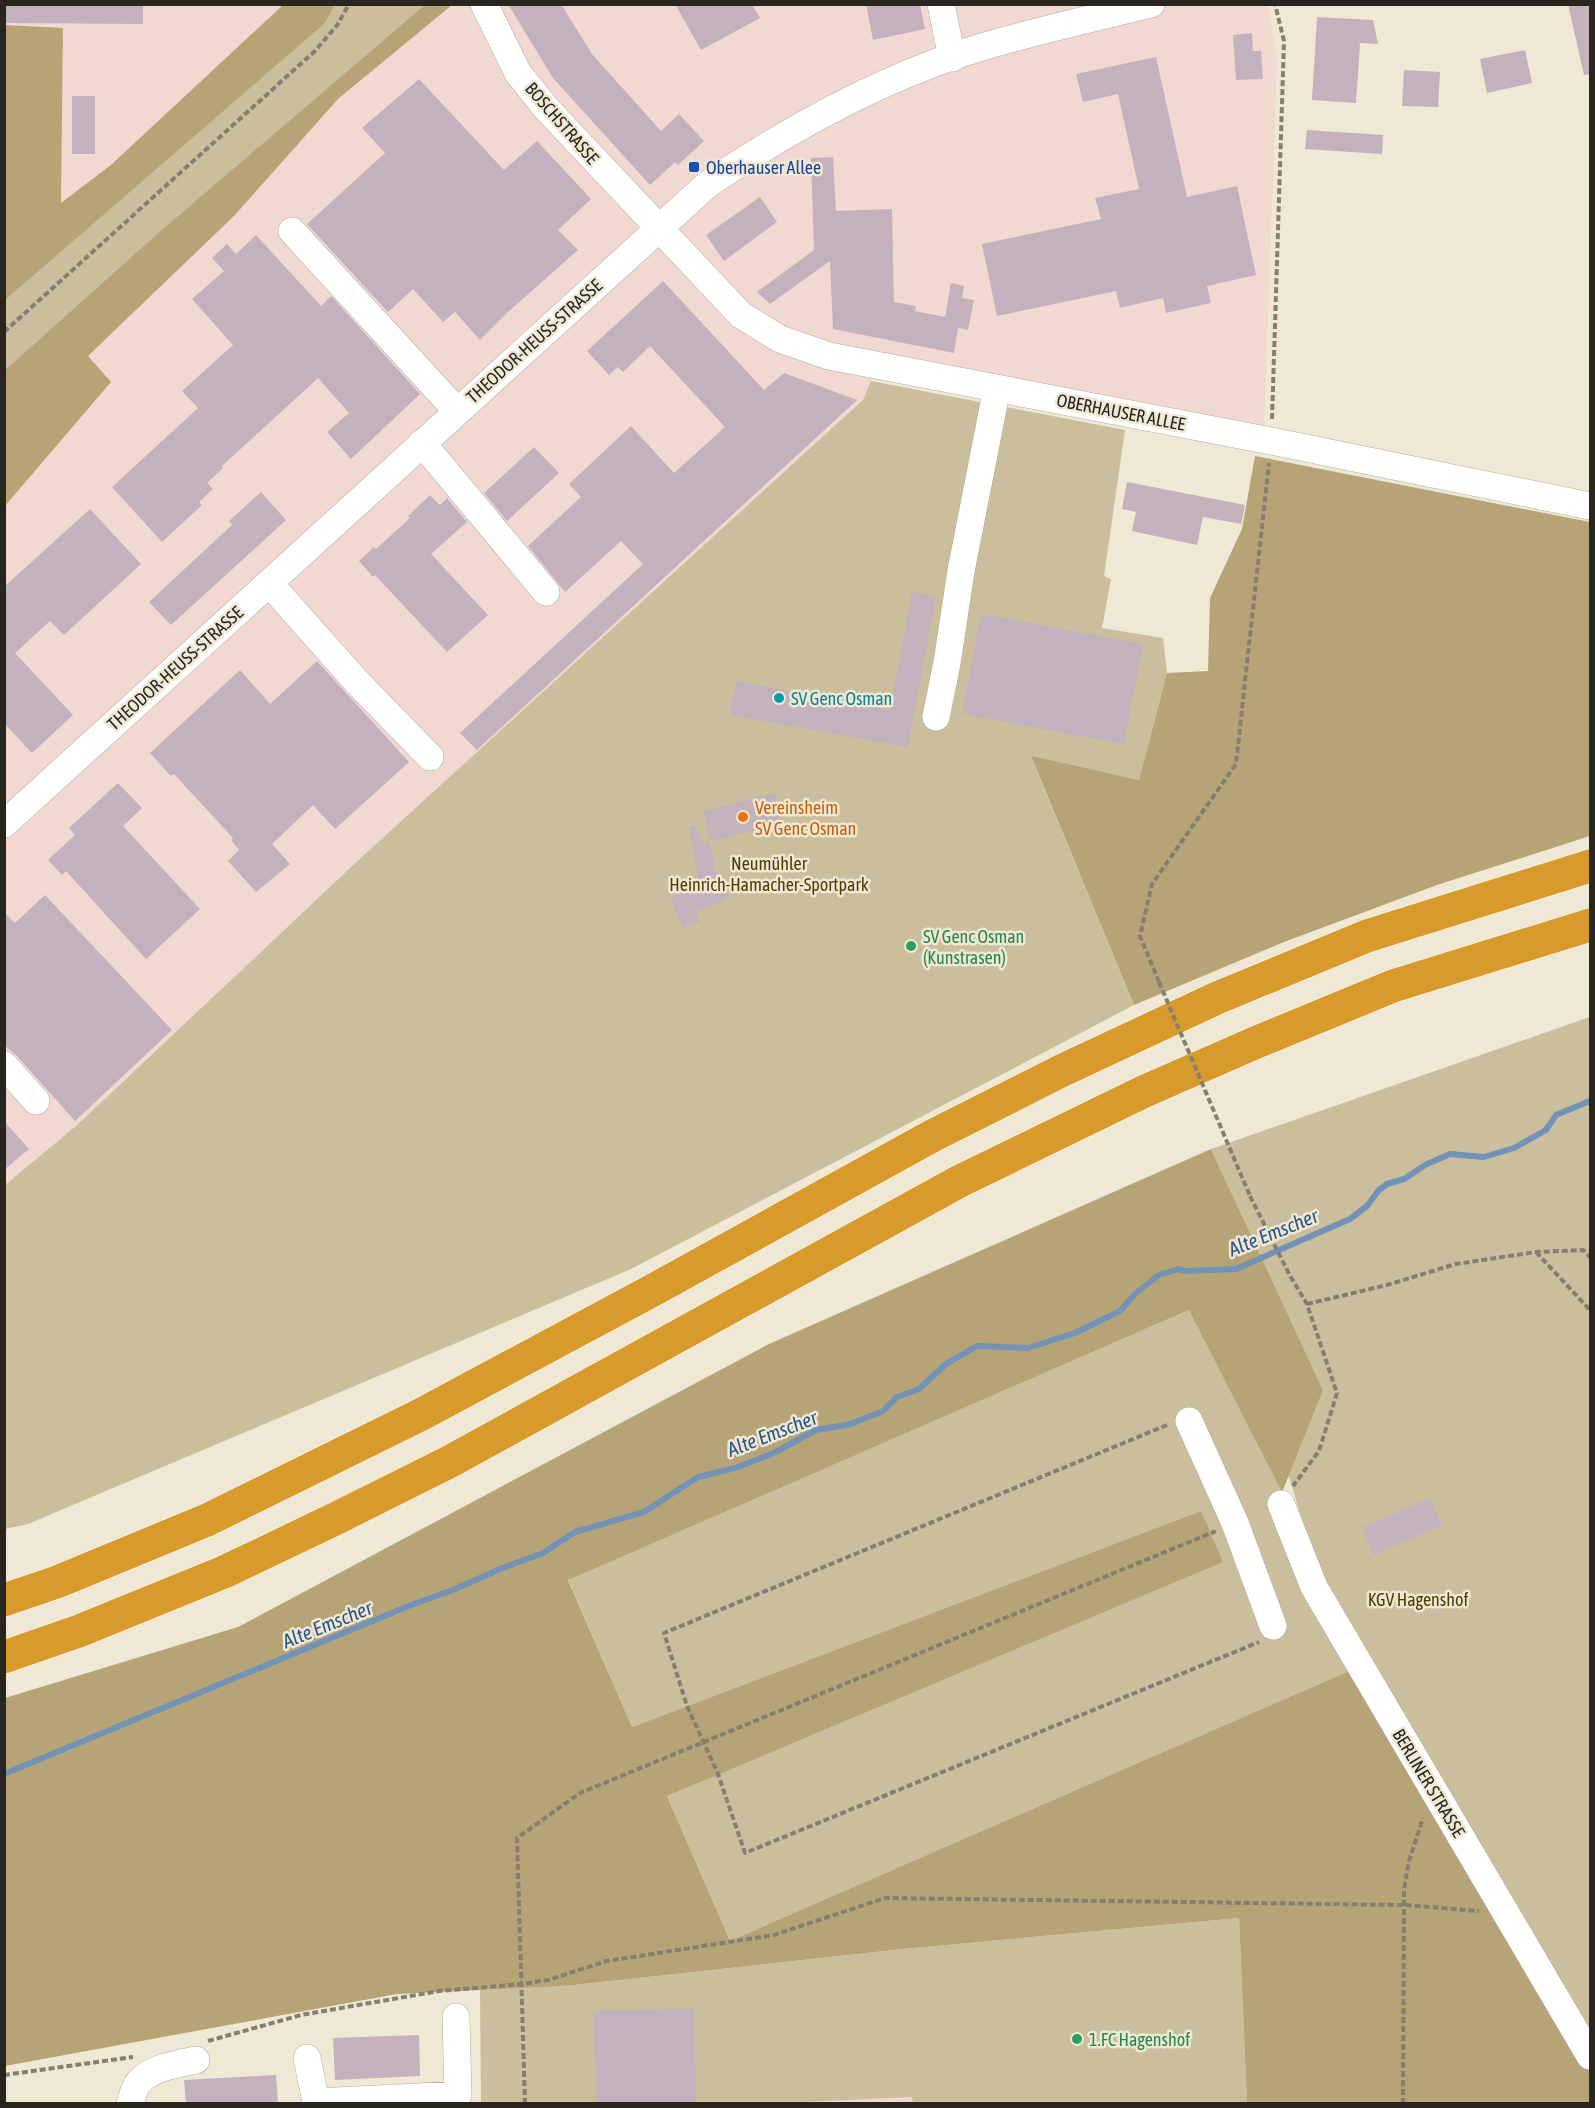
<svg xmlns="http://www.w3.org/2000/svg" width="1595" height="2108" font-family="'Asap Condensed',sans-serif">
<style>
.industrial{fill:#f1d8d1}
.education{fill:#f2d7d5}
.green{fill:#cabe9c;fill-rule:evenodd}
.forest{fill:#b6a476}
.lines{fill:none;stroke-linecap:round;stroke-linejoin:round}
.stream{stroke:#7392b7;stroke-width:6}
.building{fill:#c3b1be}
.minor-casing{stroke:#b4ad9b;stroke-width:28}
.highway-casing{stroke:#fff;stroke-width:34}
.path{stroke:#847f72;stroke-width:4;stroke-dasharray:6 3;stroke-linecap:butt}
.minor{stroke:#fff;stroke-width:27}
.highway{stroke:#d79a2b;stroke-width:33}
.path-bridge{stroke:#847f72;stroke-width:4;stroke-dasharray:6 3;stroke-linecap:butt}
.transit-dot{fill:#1a4fb4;stroke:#efe8d4;stroke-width:2}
.culture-dot{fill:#0f9aa8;stroke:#efe8d4;stroke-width:2}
.food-dot{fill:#e8710a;stroke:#efe8d4;stroke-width:2}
.leisure-dot{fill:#2e9e5b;stroke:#efe8d4;stroke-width:2}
.labels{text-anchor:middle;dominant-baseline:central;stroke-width:5;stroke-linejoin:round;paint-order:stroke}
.street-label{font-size:18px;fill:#28261f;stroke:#efe8d4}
.transit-label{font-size:18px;fill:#164399;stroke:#efe8d4;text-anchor:start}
.culture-label{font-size:18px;fill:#0d838f;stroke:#efe8d4;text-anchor:start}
.food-label{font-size:18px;fill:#c56008;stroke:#efe8d4;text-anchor:start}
.park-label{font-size:18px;fill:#4f3d00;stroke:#efe8d4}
.leisure-label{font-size:18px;fill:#27864d;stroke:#efe8d4;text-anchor:start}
.water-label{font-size:20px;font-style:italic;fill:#2a5587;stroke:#efe8d4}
</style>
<rect width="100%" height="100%" fill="#efe8d4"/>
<!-- industrial -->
<path class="industrial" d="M 5,5 L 283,5 L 112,164 L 61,203 L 63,28 L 5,25 Z
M 452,5 L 1268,5 L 1277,61 L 1264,429 L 878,354 L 871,381 L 863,400 L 364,855 L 76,1126 L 5,1185 L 5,506 L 111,382 L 88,356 L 234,216 L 338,99 Z"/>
<!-- education -->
<path class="education" d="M 913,2097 L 913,2104 L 760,2104 Z"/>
<!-- green -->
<path class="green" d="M 335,5 L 426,5 L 158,233 L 5,370 L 4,300 L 323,24 Z
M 871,381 L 1125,430 L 1104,576 L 1111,579 L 1102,628 L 1163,638 L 1167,673 L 1139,780 L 1031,757 L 1134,1005 L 631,1269 L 28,1524 L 5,1529 L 5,1185 L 76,1126 L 364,855 L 863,400 Z
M 1590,1017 L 1590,2062 L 1326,1684 L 730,1941 L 667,1796 L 718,1774 L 1201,1511 L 632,1727 L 568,1579 L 1189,1310 L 1323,1390 L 1211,1149 ZM 1288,1477 L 1289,1477 L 1309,1543 L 1282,1492 Z
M 1239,1918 L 1247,2103 L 913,2104 L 912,2097 L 760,2104 L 481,2103 L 480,1990 L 565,1986 L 903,1949 Z"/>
<!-- forest -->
<path class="forest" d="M 426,4 L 452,5 L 338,99 L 234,216 L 88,356 L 111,382 L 5,506 L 5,370 L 158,233 Z
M 283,5 L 335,5 L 324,24 L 5,300 L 5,25 L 63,28 L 61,203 L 112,164 Z
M 1255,456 L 1590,522 L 1590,836 L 1437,885 L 1284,942 L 1134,1005 L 1031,756 L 1139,780 L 1167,673 L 1208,671 L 1210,598 L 1242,529 Z
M 1211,1149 L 1323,1390 L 1282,1492 L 1189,1310 L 568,1580 L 632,1727 L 1201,1511 L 1223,1562 L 667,1796 L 730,1941 L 1352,1670 L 1590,2062 L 1590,2103 L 1247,2103 L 1239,1918 L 903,1949 L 565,1986 L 397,1994 L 5,2066 L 5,1698 L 238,1627 L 769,1344 Z"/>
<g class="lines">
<!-- stream -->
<path class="stream" d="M 4,1774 L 411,1605 L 453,1590 L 500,1569 L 543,1553 L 575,1532 L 644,1512 L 698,1477 L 735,1468 L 774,1453 L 816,1430 L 851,1424 L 883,1411 L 897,1397 L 919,1389 L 946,1364 L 977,1346 L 1028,1348 L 1075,1333 L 1120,1311 L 1136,1293 L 1159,1275 L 1178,1269 L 1185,1271 L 1236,1269 L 1350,1219 L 1367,1206 L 1379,1190 L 1387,1184 L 1404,1179 L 1427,1164 L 1450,1154 L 1484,1157 L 1514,1148 L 1546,1130 L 1556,1115 L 1590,1101"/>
</g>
<!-- building -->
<path class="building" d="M 4,4 L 143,4 L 143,24 L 4,23 Z
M 508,4 L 561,4 L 592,54 L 661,131 L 679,114 L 704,141 L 678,165 L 675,162 L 650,185 L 553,78 Z
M 675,4 L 752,4 L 760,18 L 701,50 Z
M 866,4 L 920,4 L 925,29 L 873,40 Z
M 1568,4 L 1590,4 L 1590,74 L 1584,75 Z
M 1317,17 L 1373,20 L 1378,44 L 1360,43 L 1356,103 L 1312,100 Z
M 1252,33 L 1253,51 L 1261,51 L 1263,79 L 1236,80 L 1233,35 Z
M 1525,50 L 1532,83 L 1487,93 L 1480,59 Z
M 1156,57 L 1187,197 L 1237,186 L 1256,275 L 1207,286 L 1211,303 L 1166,313 L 1163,298 L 1120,308 L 1116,291 L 997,316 L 982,244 L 1101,219 L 1095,198 L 1139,189 L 1118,94 L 1083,102 L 1076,74 Z
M 1404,70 L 1440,72 L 1438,107 L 1402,106 Z
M 419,79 L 504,170 L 537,141 L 591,199 L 558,230 L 578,250 L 508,312 L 480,340 L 455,312 L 443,322 L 413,289 L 388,312 L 307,224 L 385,153 L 362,128 Z
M 72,96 L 95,96 L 95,154 L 72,154 Z
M 1307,130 L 1383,135 L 1382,154 L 1305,149 Z
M 833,157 L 836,211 L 892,209 L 894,302 L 916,306 L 915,311 L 945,317 L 951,283 L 964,286 L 962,298 L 974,300 L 968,330 L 958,328 L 954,353 L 833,329 L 830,261 L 770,304 L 757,292 L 814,250 L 811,158 Z
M 760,197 L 777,222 L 724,261 L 706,235 Z
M 256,235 L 321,306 L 331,296 L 420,394 L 351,459 L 327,432 L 349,413 L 318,378 L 222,466 L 223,468 L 207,483 L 213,489 L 199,502 L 202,505 L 162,542 L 112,487 L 198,408 L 182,391 L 233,345 L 192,299 L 224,271 L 212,258 L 227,244 L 236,254 Z
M 663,281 L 764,390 L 784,373 L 857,400 L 477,750 L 460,733 L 643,564 L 621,541 L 565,592 L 528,546 L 581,497 L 569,484 L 631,426 L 674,473 L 725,427 L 650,346 L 623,372 L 618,367 L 609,375 L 587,351 Z
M 534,447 L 559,473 L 507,521 L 484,493 Z
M 1127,482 L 1245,505 L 1241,524 L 1203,517 L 1197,545 L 1132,531 L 1136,512 L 1122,509 Z
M 261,492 L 286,520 L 171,625 L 149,602 L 232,525 L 229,521 Z
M 430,495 L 440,505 L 447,498 L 467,522 L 431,554 L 488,615 L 447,652 L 375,575 L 373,577 L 359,561 L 374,547 L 376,549 L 410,518 L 408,516 Z
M 90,509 L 141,564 L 64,635 L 50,621 L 15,653 L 73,715 L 32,753 L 4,723 L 4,587 Z
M 912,592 L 936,597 L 908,747 L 730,715 L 736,681 L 890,710 Z
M 981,614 L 1143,644 L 1124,744 L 962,714 Z
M 317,661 L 409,762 L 335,829 L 313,805 L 272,844 L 290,864 L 256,892 L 228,861 L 239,850 L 231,840 L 233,838 L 174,774 L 171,776 L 150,753 L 240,670 L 270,704 Z
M 118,783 L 142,808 L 123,826 L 200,909 L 146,959 L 66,871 L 62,875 L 48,860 L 75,835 L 69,828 Z
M 776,793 L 783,823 L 710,841 L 703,811 Z
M 694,825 L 703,843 L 709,842 L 715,863 L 712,864 L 728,898 L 696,912 L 700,921 L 683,928 L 670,898 L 700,886 L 689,827 Z
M 45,895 L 172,1030 L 75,1121 L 16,1055 L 4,1045 L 4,912 L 15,923 Z
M 4,1121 L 29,1149 L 4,1170 Z
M 1430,1498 L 1442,1525 L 1374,1555 L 1362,1528 Z
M 694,2008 L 696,2103 L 597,2103 L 593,2011 Z
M 419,2035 L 420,2076 L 335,2080 L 333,2038 Z
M 276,2075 L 278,2103 L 186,2103 L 184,2080 Z"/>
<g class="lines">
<defs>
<path id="minor" d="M 484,4 L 518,73 L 546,108 L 741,315 L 780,339 L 829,356 L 1271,441 L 1590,506
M 941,4 L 952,58
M 292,231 L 457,411
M 422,443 L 546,592
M 269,583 L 357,682 L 430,757
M 936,717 L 947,663 L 961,571 L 997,388
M 4,824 L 708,184 C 795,125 890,73 992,44 C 1045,29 1098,17 1151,4
M 4,1065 L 36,1101
M 1189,1421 L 1235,1523 L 1273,1626
M 1281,1504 L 1314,1587 L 1590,2056
M 307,2058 L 316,2102
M 130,2104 C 132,2097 134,2087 139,2082 C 153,2067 177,2064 196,2060
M 316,2104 L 316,2102 L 458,2095 L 456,2017"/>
<path id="highway" d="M 4,1600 L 57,1582 L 207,1520 L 422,1414 L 655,1289 L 932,1136 L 1063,1070 L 1217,998 L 1367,936 L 1590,866
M 4,1657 L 79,1631 L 224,1572 L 337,1518 L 449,1462 L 960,1181 L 1145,1091 L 1257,1042 L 1393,986 L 1590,925"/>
</defs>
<!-- minor casing -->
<use href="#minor" class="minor-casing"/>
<!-- highway casing -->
<use href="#highway" class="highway-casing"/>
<!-- path -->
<path class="path" d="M 4,332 L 315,51 L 338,24 L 349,4
M 1272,419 L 1284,41 L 1275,4
M 1159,982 L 1140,936 L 1152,884 L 1236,764 L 1269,463
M 1250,1196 L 1289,1274 L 1307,1304 L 1337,1393 L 1319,1451 L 1293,1486
M 1536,1252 L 1590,1310
M 1307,1304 L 1387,1285 L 1456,1264 L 1536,1252 L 1583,1250 L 1590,1257
M 1167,1425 L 664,1633 L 687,1706 L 718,1774 L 745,1853 L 1259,1642
M 208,2041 L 301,2015 L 439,1991 L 522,1984 L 548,1980 L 607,1961 L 774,1935 L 885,1898 L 1405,1905 L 1479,1911
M 4,2075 L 133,2057
M 525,2104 L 517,1838 L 580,1793 L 1216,1531
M 1403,2104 L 1404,1889 L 1409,1861 L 1423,1818"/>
<!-- minor -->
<use href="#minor" class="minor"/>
<!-- highway -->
<use href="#highway" class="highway"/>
<!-- path-bridge -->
<path class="path-bridge" d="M 1159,982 L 1250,1196"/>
</g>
<!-- markers -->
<rect class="transit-dot" x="688" y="161" width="12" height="12" rx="3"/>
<circle class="culture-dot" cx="779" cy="698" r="6"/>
<circle class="food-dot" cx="743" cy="817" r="6"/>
<g class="leisure-dot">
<circle cx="911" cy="946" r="6"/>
<circle cx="1077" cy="2039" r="6"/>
</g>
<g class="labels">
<!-- street labels -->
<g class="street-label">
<text transform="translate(562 123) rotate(49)">BOSCHSTRASSE</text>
<text transform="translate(534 341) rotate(-42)">THEODOR-HEUSS-STRASSE</text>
<text transform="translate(1121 412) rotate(11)">OBERHAUSER ALLEE</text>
<text transform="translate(175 668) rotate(-42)">THEODOR-HEUSS-STRASSE</text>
<text transform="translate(1429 1783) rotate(59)">BERLINER STRASSE</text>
</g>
<!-- transit labels -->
<g class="transit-label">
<text x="706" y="167">Oberhauser Allee</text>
</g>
<!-- culture labels -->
<g class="culture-label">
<text x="791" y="698">SV Genc Osman</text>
</g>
<!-- food labels -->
<g class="food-label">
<text x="755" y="807">Vereinsheim<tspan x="755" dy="21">SV Genc Osman</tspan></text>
</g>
<!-- park labels -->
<g class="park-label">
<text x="769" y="863">Neumühler<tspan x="769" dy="21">Heinrich-Hamacher-Sportpark</tspan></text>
<text x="1418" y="1599">KGV Hagenshof</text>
</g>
<!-- leisure labels -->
<g class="leisure-label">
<text x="923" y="936">SV Genc Osman<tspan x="923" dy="21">(Kunstrasen)</tspan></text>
<text x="1089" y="2039">1.FC Hagenshof</text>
</g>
<!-- water labels -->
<g class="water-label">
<text transform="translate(1273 1232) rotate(-22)">Alte Emscher</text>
<text transform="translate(772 1433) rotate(-21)">Alte Emscher</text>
<text transform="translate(327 1624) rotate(-22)">Alte Emscher</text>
</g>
</g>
<!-- border -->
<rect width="1595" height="2108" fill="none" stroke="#28261f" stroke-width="12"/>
</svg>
